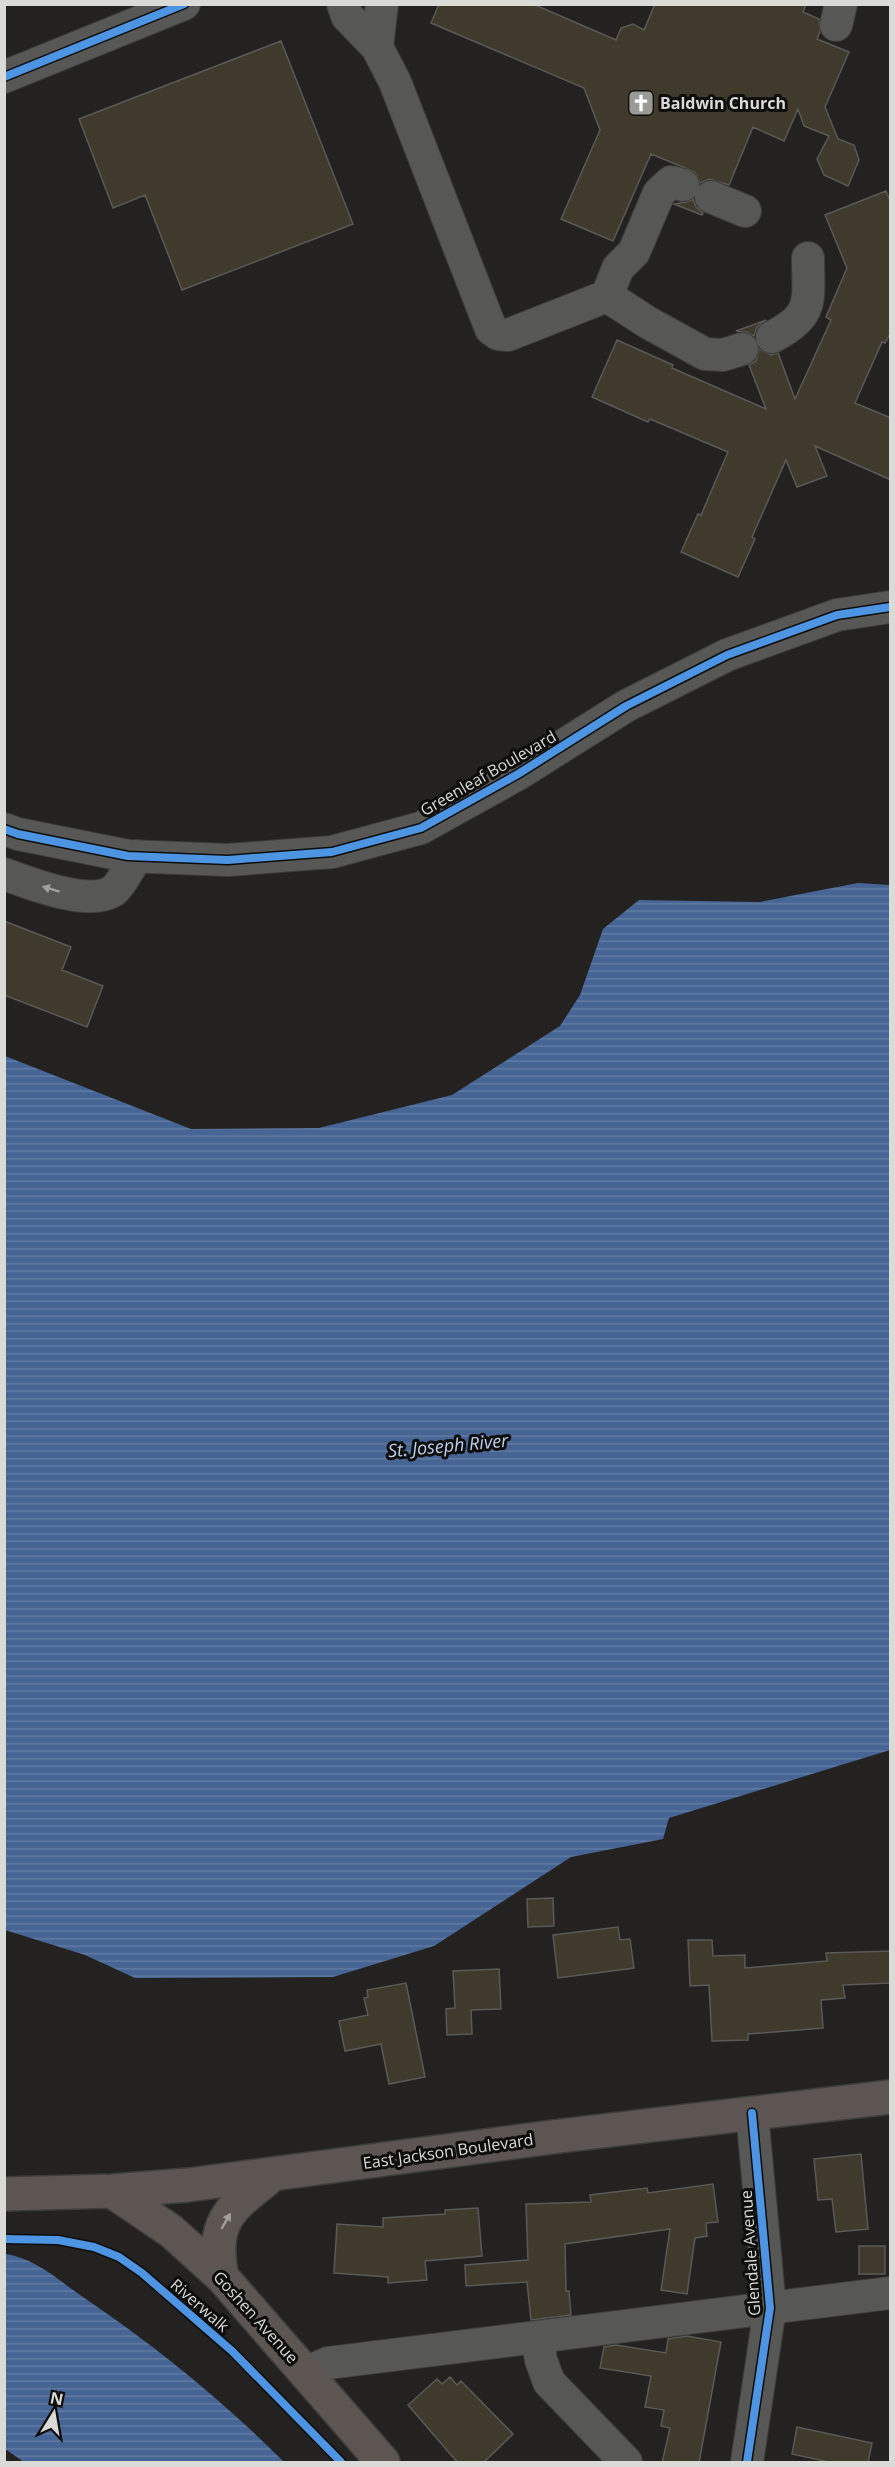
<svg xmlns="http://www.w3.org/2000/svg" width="895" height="2467" font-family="'Open Sans',sans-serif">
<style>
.water{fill:url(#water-rules)}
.building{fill:#3f3a2b;stroke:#595957;stroke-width:1.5}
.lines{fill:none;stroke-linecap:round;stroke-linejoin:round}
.minor-casing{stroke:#3d3d3c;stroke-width:34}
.major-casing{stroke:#3d3d3c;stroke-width:36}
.minor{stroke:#575755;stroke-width:32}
.major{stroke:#5c5552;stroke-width:33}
.cycleway-casing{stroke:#0d0d0b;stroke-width:11}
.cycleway{stroke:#4d94e3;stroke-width:8}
.oneway{fill:#9f9f9c}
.oneway2{fill:#a19e9b}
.labels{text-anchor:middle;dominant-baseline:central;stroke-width:6;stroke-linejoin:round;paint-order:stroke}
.poi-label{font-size:16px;font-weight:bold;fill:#dadad7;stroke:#0d0d0b;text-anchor:start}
.street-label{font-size:16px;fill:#dadad7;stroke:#0d0d0b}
.water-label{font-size:18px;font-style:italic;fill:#bdd2f1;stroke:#0d0d0b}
</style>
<defs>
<pattern id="water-rules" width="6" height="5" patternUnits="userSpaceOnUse" patternTransform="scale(1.5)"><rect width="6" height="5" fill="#466494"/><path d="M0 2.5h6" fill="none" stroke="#607aa2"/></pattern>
</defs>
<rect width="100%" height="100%" fill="#232221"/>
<!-- water -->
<path class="water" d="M 858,883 L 890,885 L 890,1750 L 669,1818 L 663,1839 L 571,1857 L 434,1946 L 333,1977 L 135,1978 L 85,1955 L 5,1930 L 5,1056 L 191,1129 L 319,1128 L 452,1095 L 560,1026 L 580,995 L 603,929 L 639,900 L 760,902 Z
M 5,2254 C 34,2258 56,2278 80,2295 C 153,2344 222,2400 284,2462 L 24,2462 L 5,2449 Z"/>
<!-- building -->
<path class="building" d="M 439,4 L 533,4 L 616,40 L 621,28 L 633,24 L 644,30 L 655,4 L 806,4 L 803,12 L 819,19 L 820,32 L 817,39 L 849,52 L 825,107 L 838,139 L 854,145 L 859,160 L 848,186 L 824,175 L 817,159 L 829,136 L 804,126 L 798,109 L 784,141 L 753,127 L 729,185 L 709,179 L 700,183 L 695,172 L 651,154 L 613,241 L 561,219 L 600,130 L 584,88 L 431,23 Z
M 281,41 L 353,224 L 182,290 L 145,195 L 113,208 L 79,119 Z
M 886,191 L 891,203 L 891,332 L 885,343 L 882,342 L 855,403 L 891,418 L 891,480 L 815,446 L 827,476 L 797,487 L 786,460 L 752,537 L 755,539 L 738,577 L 681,552 L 698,514 L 701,515 L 728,452 L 650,419 L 648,422 L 592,397 L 617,340 L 673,365 L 672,368 L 766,409 L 749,365 L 756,361 L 759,349 L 771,355 L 778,353 L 795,399 L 831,320 L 826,317 L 847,268 L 825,215 Z
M 693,199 L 696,207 L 703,213 L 702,215 L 674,204 L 687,202 Z
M 766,320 L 757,327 L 754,336 L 746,332 L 736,331 Z
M 4,921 L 71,947 L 62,970 L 103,986 L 87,1027 L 4,995 Z
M 553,1898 L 554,1926 L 528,1927 L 527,1899 Z
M 618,1927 L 620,1940 L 630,1939 L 634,1968 L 558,1978 L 553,1935 Z
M 688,1940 L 712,1940 L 713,1956 L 745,1955 L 745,1968 L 827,1961 L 826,1953 L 891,1951 L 891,1983 L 843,1985 L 845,1998 L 821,2000 L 823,2028 L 748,2034 L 748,2040 L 712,2041 L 709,1985 L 690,1986 Z
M 499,1969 L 501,2009 L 471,2010 L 472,2034 L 447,2035 L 446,2009 L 455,2008 L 453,1971 Z
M 406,1983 L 425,2077 L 389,2084 L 381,2044 L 345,2051 L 339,2021 L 368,2015 L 364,1998 L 368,1997 L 367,1990 Z
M 861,2154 L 868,2229 L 836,2232 L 832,2199 L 818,2200 L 814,2159 Z
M 713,2184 L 718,2222 L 706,2223 L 707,2236 L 695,2238 L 687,2294 L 661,2290 L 670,2229 L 565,2244 L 566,2291 L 569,2291 L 571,2315 L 531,2320 L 527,2282 L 466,2286 L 465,2265 L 528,2260 L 526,2204 L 591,2202 L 590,2195 L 647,2188 L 648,2193 Z
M 478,2208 L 482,2256 L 425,2261 L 427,2280 L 388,2283 L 388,2277 L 334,2273 L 337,2224 L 383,2227 L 383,2218 L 445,2214 L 445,2210 Z
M 859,2246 L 885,2246 L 885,2274 L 859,2274 Z
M 687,2336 L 721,2342 L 699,2463 L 662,2463 L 670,2428 L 661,2426 L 664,2410 L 645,2407 L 651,2376 L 600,2368 L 604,2347 L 616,2345 L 666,2353 L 668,2339 Z
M 450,2377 L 457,2385 L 461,2381 L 513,2434 L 483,2463 L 458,2463 L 408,2405 L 437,2379 L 442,2384 Z
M 797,2427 L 872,2443 L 868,2463 L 833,2463 L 792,2454 Z"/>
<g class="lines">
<defs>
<path id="minor" d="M 343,4 L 347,16 L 377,47 L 395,82 L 491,329 L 498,334 L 508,335 L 607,296
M 836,25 L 841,4
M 377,47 L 382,4
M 4,77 L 184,4
M 683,185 L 671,182 L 659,193 L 634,252 L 618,268 L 607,296 L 647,322 L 705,354 L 723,355 L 742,349
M 711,197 L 745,211
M 772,337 C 815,315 808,301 808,258
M 4,829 L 18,834 L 128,856 L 228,860 L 332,852 L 421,828 L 518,774 L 626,706 L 727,655 L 837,615 L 890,607
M 4,874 C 30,883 88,907 113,891 C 120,886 131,865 137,856
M 537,2337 L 541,2360 L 549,2382 L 626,2462
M 305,2373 L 328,2363 L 890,2293
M 747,2462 L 770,2308 L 752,2113"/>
<path id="major" d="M 112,2191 L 171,2231 L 222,2277 L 383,2462
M 4,2194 L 112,2191 L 188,2185 L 560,2136 L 890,2097
M 222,2277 C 210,2220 231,2208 272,2175"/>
</defs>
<!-- minor casing -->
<use href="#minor" class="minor-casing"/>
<!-- major casing -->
<use href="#major" class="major-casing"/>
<!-- minor -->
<use href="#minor" class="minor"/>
<!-- major -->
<use href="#major" class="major"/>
<defs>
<path id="cycleway" d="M 4,77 L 184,4
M 4,829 L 18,834 L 128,856 L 228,860 L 332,852 L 421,828 L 518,774 L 626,706 L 727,655 L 837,615 L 890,607
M 4,2239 L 58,2240 L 94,2247 L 119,2257 L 142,2273 L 232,2351 L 341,2462
M 747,2462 L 770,2308 L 752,2113"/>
</defs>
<!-- cycleway casing -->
<use href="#cycleway" class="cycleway-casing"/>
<!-- cycleway -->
<use href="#cycleway" class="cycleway"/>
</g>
<!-- one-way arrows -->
<defs><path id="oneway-solid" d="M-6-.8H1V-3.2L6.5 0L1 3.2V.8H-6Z" transform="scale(1.5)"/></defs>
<use class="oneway" href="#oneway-solid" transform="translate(51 889) rotate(-163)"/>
<use class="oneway2" href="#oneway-solid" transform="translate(226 2221) rotate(-60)"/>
<!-- icons -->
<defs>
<symbol id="church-square" viewBox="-11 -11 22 22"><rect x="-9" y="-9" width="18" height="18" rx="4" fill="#9a9a97" stroke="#0d0d0b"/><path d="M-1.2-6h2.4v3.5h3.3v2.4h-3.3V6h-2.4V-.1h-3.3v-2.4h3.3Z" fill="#fff"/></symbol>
</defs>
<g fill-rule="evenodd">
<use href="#church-square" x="626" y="88" width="30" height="30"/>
</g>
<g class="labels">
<!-- poi labels -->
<g class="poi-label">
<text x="660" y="103">Baldwin Church</text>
</g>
<!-- street labels -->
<g class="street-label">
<text transform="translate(488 773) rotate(-30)">Greenleaf Boulevard</text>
<text transform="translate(448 2151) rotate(-8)">East Jackson Boulevard</text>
<text transform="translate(750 2253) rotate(-94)">Glendale Avenue</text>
<text transform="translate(200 2305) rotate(41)">Riverwalk</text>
<text transform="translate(256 2317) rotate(48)">Goshen Avenue</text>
</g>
<!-- water labels -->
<g class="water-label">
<text transform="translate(448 1445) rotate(-5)">St. Joseph River</text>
</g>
</g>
<!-- border -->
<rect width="895" height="2467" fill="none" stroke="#dadad7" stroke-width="12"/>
<!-- north arrow -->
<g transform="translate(54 2413) rotate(11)" stroke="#0d0d0b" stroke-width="4.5" paint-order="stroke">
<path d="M0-4.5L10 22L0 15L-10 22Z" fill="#dadad7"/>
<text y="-9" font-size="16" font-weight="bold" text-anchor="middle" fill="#dadad7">N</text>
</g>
</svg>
